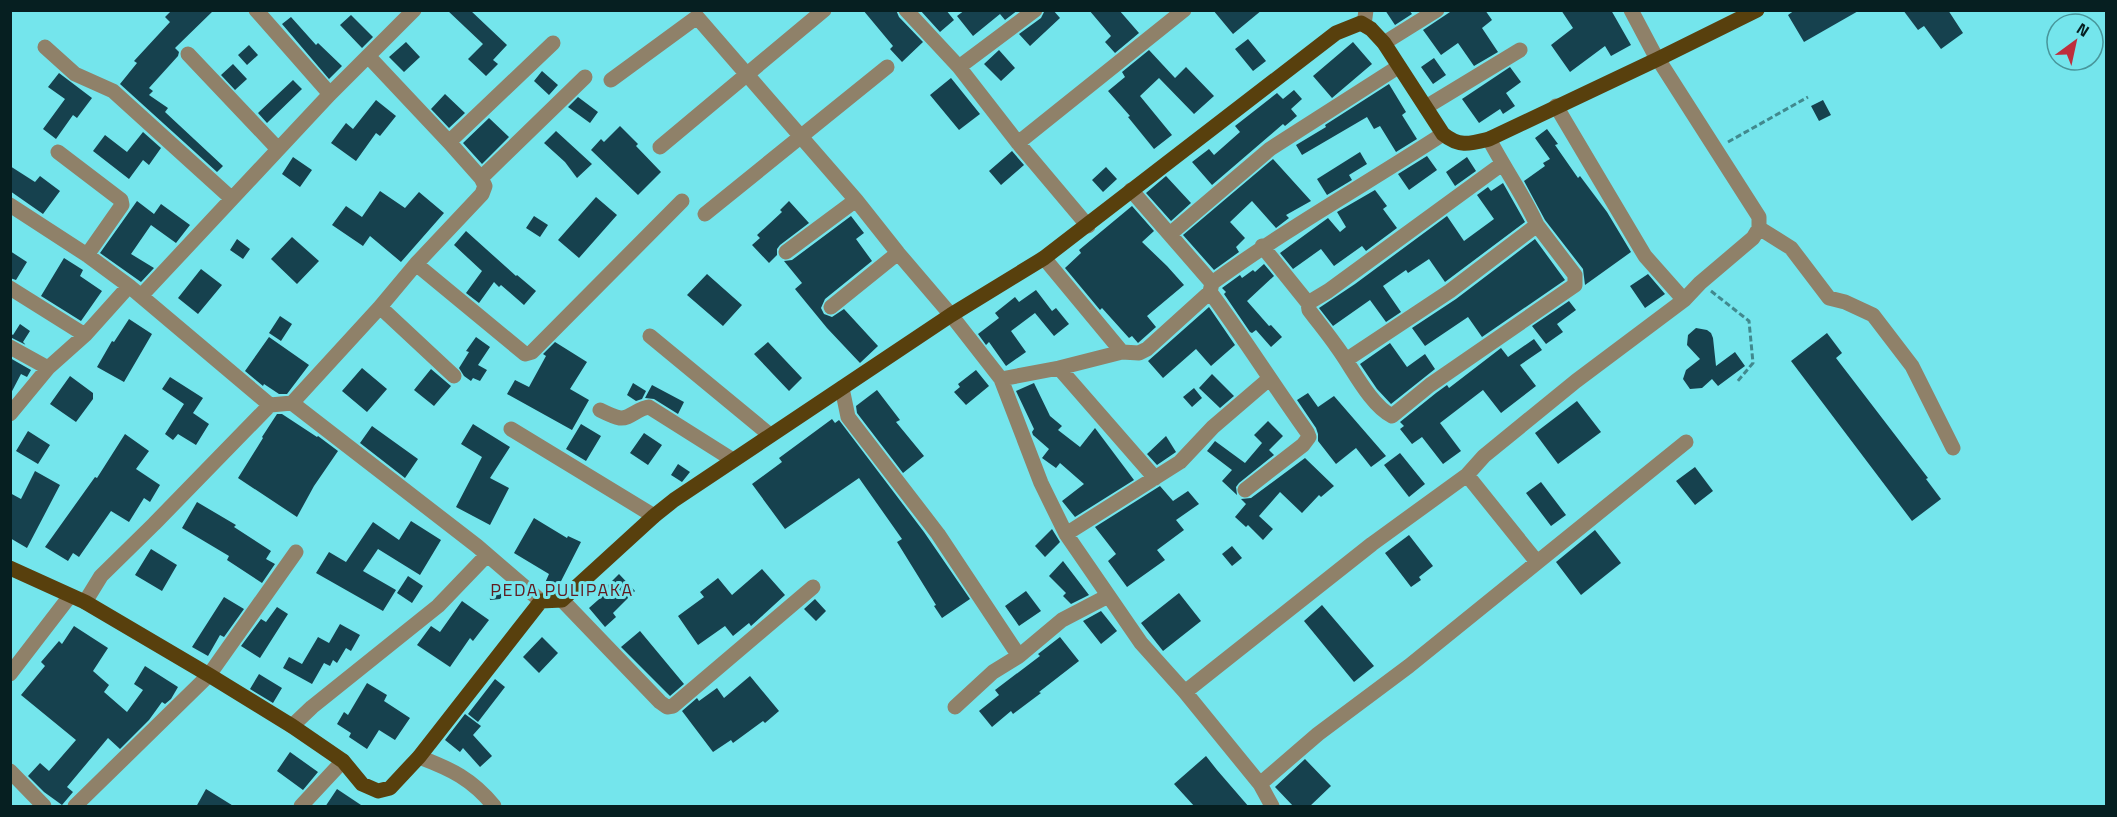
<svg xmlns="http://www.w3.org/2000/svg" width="2117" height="817" font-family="'Titillium Web',sans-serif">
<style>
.building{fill:#16414e}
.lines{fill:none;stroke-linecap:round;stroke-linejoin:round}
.path{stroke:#41898e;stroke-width:3;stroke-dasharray:6 3;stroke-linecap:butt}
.minor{stroke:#8f8169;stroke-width:15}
.major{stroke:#58400d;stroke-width:15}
.labels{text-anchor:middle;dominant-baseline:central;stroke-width:6;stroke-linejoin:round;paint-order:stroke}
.quarter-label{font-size:18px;letter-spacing:1.5px;fill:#621c20;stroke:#74e5ec}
</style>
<rect width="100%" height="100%" fill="#74e5ec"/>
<!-- building -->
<path class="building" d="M 172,10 L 214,10 L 175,48 L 179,52 L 178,56 L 149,88 L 153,91 L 149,95 L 168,108 L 165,112 L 223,166 L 217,172 L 120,84 L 137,63 L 134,61 L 170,22 L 165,17 Z
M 447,10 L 470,10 L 507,45 L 493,60 L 498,64 L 486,76 L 468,59 L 483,44 Z
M 863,10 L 896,10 L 899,17 L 923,42 L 902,62 L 890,49 L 893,46 Z
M 920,10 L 946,10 L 954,20 L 940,32 Z
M 965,10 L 1018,10 L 1005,20 L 1000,14 L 973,36 L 957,16 Z
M 1045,10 L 1053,10 L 1060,18 L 1030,46 L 1019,34 L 1041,18 Z
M 1089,10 L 1119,10 L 1139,33 L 1115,53 L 1105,42 L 1111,36 Z
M 1213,10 L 1262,10 L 1233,34 Z
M 1385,10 L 1409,10 L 1412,14 L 1395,25 Z
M 1453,10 L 1485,10 L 1492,20 L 1482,28 L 1498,52 L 1474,66 L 1458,43 L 1441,55 L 1423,30 Z
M 1561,10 L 1611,10 L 1631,45 L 1611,56 L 1605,46 L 1570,72 L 1551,45 L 1573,28 Z
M 1795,10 L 1860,10 L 1804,42 L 1788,15 Z
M 1903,10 L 1948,10 L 1963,33 L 1941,49 L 1924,26 L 1918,30 Z
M 351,15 L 373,37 L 362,48 L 340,25 Z
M 291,17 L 316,45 L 318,43 L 342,66 L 329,79 L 282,24 Z
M 1248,39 L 1266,61 L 1253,71 L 1235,49 Z
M 406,42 L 420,57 L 404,72 L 389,57 Z
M 1353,42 L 1372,64 L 1332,98 L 1313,76 Z
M 249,45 L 258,55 L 247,65 L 238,55 Z
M 999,50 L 1015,68 L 1001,81 L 984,64 Z
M 1149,50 L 1175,78 L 1186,67 L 1214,96 L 1194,114 L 1159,78 L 1140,96 L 1172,135 L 1154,149 L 1128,117 L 1130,116 L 1108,91 L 1125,77 L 1122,72 Z
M 1434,58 L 1446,75 L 1433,84 L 1421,67 Z
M 233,64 L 247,79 L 235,90 L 221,75 Z
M 1510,67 L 1521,82 L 1506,93 L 1515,106 L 1503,114 L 1500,109 L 1479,123 L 1462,99 Z
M 542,71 L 558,85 L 549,95 L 534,81 Z
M 59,73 L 92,98 L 77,118 L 73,115 L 56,139 L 43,129 L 65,99 L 48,87 Z
M 951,78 L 980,114 L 959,130 L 930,95 Z
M 293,80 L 302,89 L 267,123 L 258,113 Z
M 1389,84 L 1406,112 L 1402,115 L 1417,139 L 1396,152 L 1380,126 L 1374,129 L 1367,117 L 1302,155 L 1296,145 L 1326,127 L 1325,125 Z
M 1294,90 L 1302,99 L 1291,109 L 1297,116 L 1285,126 L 1283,124 L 1212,185 L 1192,162 L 1209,149 L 1214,155 L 1240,132 L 1235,126 L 1277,93 L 1283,99 Z
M 445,94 L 465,113 L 449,128 L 431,109 Z
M 578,97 L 598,112 L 590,123 L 568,107 Z
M 376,100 L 396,116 L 380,136 L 376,133 L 356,161 L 331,143 L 346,123 L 353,129 Z
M 1823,100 L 1831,115 L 1819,121 L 1811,106 Z
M 489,118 L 509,137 L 482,164 L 463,143 Z
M 620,126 L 638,144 L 636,146 L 661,172 L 638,195 L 591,150 L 601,139 L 604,142 Z
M 1547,129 L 1558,144 L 1555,145 L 1578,178 L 1580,176 L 1607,212 L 1631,252 L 1585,285 L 1583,269 L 1545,220 L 1524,181 L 1545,166 L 1543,163 L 1550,159 L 1535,138 Z
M 556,131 L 592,164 L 577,178 L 565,162 L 544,143 Z
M 143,132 L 161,148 L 149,165 L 143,160 L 129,179 L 93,151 L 105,135 L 127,152 Z
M 1012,151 L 1024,165 L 1001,185 L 989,171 Z
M 1360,152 L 1367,164 L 1349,175 L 1352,180 L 1327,195 L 1317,179 Z
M 1427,156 L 1437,170 L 1409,190 L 1398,174 Z
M 293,157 L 312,170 L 300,187 L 282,174 Z
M 1467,157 L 1476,171 L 1455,186 L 1446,172 Z
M 1273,159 L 1311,201 L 1286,215 L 1289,218 L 1276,228 L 1252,201 L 1230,222 L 1245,238 L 1236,247 L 1239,252 L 1214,270 L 1183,235 Z
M 10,166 L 35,182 L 40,176 L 60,191 L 43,214 L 10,191 Z
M 1106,167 L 1117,179 L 1103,192 L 1092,180 Z
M 1166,176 L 1191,203 L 1171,221 L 1146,193 Z
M 1503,183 L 1525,222 L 1445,282 L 1429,259 L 1408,273 L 1406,270 L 1383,286 L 1401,312 L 1386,322 L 1370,300 L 1333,326 L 1319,308 L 1355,284 L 1447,216 L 1464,241 L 1494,219 L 1477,195 L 1488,187 L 1491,191 Z
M 1375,190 L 1387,206 L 1383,209 L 1397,228 L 1366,251 L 1362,246 L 1334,266 L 1321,249 L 1293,269 L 1280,253 L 1328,218 L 1340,232 L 1346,227 L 1337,212 Z
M 380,191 L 405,208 L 419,192 L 444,213 L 401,262 L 370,236 L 363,246 L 332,225 L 346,206 L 362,217 Z
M 596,197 L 617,215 L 579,258 L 558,240 Z
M 137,201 L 154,214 L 161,204 L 190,225 L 176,243 L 151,225 L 131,254 L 154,268 L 141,282 L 100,253 Z
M 789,201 L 809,223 L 780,245 L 777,249 L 777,255 L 769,263 L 752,245 L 760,238 L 757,235 L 782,212 L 780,210 Z
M 1132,206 L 1154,231 L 1142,242 L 1167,266 L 1184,285 L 1147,316 L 1156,327 L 1138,343 L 1132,336 L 1129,338 L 1102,308 L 1100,310 L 1065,268 L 1081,253 L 1079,250 Z
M 534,216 L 548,225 L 540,237 L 526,228 Z
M 851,216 L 864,233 L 856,239 L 872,261 L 825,299 L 821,308 L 824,314 L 832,317 L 844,309 L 878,346 L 860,363 L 827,328 L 795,289 L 802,283 L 784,261 L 792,260 Z
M 466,231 L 516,276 L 517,275 L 536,291 L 524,305 L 501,285 L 499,287 L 494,282 L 479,303 L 466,293 L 482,271 L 454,245 Z
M 292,237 L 319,261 L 297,284 L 271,259 Z
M 237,239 L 250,249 L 243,259 L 230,250 Z
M 1535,239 L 1565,280 L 1482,337 L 1468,317 L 1425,346 L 1412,328 L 1456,299 Z
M 10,251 L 27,262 L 16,280 L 10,278 Z
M 64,258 L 83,270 L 80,276 L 102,291 L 81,321 L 41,296 Z
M 1264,264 L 1274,276 L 1247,301 L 1269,326 L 1271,325 L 1282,337 L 1271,347 L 1256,330 L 1252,333 L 1250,332 L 1224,294 L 1226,292 L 1222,288 L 1240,275 L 1242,278 L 1253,270 L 1255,272 Z
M 201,269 L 222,285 L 198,314 L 178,298 Z
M 707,274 L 742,305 L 723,326 L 687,295 Z
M 1648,274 L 1665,294 L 1645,308 L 1630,286 Z
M 1036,290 L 1052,311 L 1056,308 L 1069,324 L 1054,336 L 1035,313 L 1011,331 L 1026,352 L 1006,366 L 989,342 L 986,345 L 978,334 L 999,318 L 995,313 L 1015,297 L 1019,302 Z
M 1569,301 L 1576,310 L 1557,324 L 1563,332 L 1546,344 L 1532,326 Z
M 1209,307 L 1235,345 L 1211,366 L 1196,349 L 1163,378 L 1148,361 Z
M 280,316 L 292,324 L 281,341 L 269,333 Z
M 129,319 L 152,334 L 124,382 L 97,367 L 112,341 L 114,342 Z
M 20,324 L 30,331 L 23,342 L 26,345 L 10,337 L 10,333 L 13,335 Z
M 1696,328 L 1707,330 L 1711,333 L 1713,338 L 1716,366 L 1735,352 L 1745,366 L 1718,386 L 1712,379 L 1702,388 L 1690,389 L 1683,379 L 1686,370 L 1700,359 L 1687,345 L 1688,335 Z
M 1827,333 L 1842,353 L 1836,358 L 1928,478 L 1926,479 L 1941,499 L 1912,521 L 1791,361 Z
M 269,337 L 309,365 L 287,394 L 279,394 L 264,384 L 263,386 L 245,371 Z
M 476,337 L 490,347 L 478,365 L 487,370 L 480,381 L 473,378 L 471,381 L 464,376 L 459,368 L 469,352 L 466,351 Z
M 1534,339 L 1542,350 L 1520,365 L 1536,386 L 1501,413 L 1483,390 L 1440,423 L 1461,451 L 1443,464 L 1422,437 L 1412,444 L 1400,429 L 1404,426 L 1400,422 L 1436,393 L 1447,385 L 1449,388 L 1501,348 L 1508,357 Z
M 555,342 L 587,362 L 570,389 L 589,400 L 572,430 L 507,394 L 515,380 L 529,387 L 546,356 L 543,354 Z
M 768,342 L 802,378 L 789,391 L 754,354 Z
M 1390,343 L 1407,367 L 1425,354 L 1435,369 L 1391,404 L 1377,389 L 1360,364 Z
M 10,358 L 31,370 L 27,377 L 21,374 L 10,395 Z
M 362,368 L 387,389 L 367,412 L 342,391 Z
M 431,369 L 451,386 L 434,406 L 414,390 Z
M 976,370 L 989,386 L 966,405 L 954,392 L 960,387 L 958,384 Z
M 1212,374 L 1234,396 L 1220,408 L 1199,388 Z
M 70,376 L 93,393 L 93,399 L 76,422 L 50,404 Z
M 170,377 L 203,398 L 193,413 L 209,424 L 196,445 L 178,434 L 173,440 L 165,434 L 184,404 L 162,389 Z
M 633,383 L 646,391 L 642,399 L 636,401 L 627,395 Z
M 1034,383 L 1050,416 L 1062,426 L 1058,430 L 1080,447 L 1095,428 L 1134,480 L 1075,517 L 1062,501 L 1084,484 L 1060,463 L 1056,468 L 1042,458 L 1049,449 L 1033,435 L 1032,432 L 1034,429 L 1016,391 Z
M 652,385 L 684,402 L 678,414 L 654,399 L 645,398 Z
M 1194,388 L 1202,398 L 1192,407 L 1183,397 Z
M 877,390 L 900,420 L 896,422 L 924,456 L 903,473 L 857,413 L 856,406 Z
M 1308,393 L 1318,407 L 1334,396 L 1386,456 L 1371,467 L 1356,448 L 1336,464 L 1318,441 L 1318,434 L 1316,428 L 1297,400 Z
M 1577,401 L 1601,432 L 1558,464 L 1535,433 Z
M 277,414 L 282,414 L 317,437 L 318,436 L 338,451 L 314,486 L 297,517 L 238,478 L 263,438 L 262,437 Z
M 832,419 L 835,423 L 839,420 L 924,532 L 970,599 L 942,618 L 934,606 L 936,605 L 897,542 L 902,539 L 859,478 L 785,529 L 752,484 L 782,462 L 779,458 Z
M 1268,421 L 1283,436 L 1269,450 L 1274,455 L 1239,483 L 1236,487 L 1237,495 L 1222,481 L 1232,470 L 1207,451 L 1215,441 L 1245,463 L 1262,443 L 1254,435 Z
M 473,424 L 510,447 L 490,478 L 509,488 L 490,525 L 456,507 L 482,457 L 461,444 Z
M 581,424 L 601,436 L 586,461 L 566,449 Z
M 372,426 L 418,459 L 405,478 L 360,443 Z
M 28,431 L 50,445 L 38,464 L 16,451 Z
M 644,433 L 662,445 L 648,465 L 630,453 Z
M 125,434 L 149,451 L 136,469 L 160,485 L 150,502 L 144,498 L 129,522 L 111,511 L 79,557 L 73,553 L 68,561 L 45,547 L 95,477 L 97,478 Z
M 1166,436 L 1176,452 L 1157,465 L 1147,454 Z
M 1400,453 L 1425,484 L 1409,497 L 1384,465 Z
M 1305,458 L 1334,486 L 1321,497 L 1319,495 L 1302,513 L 1280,492 L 1259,516 L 1273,529 L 1263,540 L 1248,525 L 1246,527 L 1235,517 L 1246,504 L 1241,499 L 1251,498 Z
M 678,464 L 690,472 L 682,482 L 671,475 Z
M 1695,467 L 1713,491 L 1695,505 L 1676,481 Z
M 35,471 L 60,485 L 27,548 L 10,538 L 10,493 L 21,499 Z
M 1541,482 L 1566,515 L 1551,526 L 1526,493 Z
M 1160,486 L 1173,501 L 1188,491 L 1199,504 L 1176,520 L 1184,530 L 1157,550 L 1165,560 L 1127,587 L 1108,561 L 1116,554 L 1095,527 Z
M 197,502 L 236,525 L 234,527 L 271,551 L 266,559 L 275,564 L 262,583 L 227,560 L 229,556 L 182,528 Z
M 534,518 L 567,538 L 568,536 L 581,542 L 557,589 L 545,583 L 549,574 L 514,553 Z
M 411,521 L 441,540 L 420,575 L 378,549 L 363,571 L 396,590 L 383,611 L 316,573 L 329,552 L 346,562 L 373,522 L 399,540 Z
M 1052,529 L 1060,542 L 1045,557 L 1035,546 Z
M 1595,530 L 1621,563 L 1581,595 L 1556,562 Z
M 1409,535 L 1433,566 L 1419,577 L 1421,580 L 1411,587 L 1385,553 Z
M 1232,546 L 1242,558 L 1232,566 L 1222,554 Z
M 151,549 L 177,565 L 162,591 L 135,575 Z
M 1063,561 L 1089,595 L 1071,604 L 1063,596 L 1066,593 L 1049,576 Z
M 762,569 L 785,595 L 751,626 L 749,623 L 733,636 L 725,626 L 698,645 L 678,616 L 704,597 L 700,592 L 718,578 L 732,595 Z
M 619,574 L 635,591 L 613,613 L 616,617 L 605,627 L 589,608 L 606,593 L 603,590 Z
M 408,576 L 423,586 L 412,603 L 397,593 Z
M 494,584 L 502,585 L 505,593 L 500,599 L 490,600 L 489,590 Z
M 1026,591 L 1041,611 L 1019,626 L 1005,606 Z
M 1179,593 L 1201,621 L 1163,651 L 1141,623 Z
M 224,597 L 244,609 L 224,637 L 220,635 L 208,656 L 192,647 Z
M 815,599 L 826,611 L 816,621 L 804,609 Z
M 462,601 L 489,620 L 473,641 L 470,638 L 450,667 L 417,645 L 431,626 L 440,632 Z
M 1322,605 L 1374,666 L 1354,682 L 1304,621 Z
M 277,607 L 288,614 L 260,658 L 241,646 L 261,619 L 266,622 Z
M 1101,611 L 1117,631 L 1101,644 L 1083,621 Z
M 340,624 L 360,635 L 351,651 L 346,648 L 337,663 L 333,660 L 330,666 L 324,663 L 312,684 L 283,668 L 289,657 L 302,664 L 318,637 L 329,643 Z
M 74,626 L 108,648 L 93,671 L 109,685 L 104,692 L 127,712 L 143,690 L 134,684 L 145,666 L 178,687 L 171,699 L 165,704 L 162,702 L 149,720 L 120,749 L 108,738 L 67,787 L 73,792 L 62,805 L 44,792 L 28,776 L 40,763 L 49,771 L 76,740 L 21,695 L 45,666 L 41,662 L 59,641 L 62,644 Z
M 640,631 L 684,684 L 670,696 L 621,647 Z
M 542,637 L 558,653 L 539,673 L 523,657 Z
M 1060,637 L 1079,661 L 1039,692 L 1041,693 L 1013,714 L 1011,711 L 992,727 L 979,711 L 999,695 L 995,690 L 1040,656 L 1038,654 Z
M 259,674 L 282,688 L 273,703 L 250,689 Z
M 750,676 L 779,711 L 765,723 L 763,721 L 733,743 L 731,740 L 713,752 L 682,711 L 697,698 L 699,701 L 717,688 L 724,698 Z
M 495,679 L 505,687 L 478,722 L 468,714 Z
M 367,683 L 387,695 L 384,701 L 410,718 L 395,740 L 379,730 L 367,749 L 349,737 L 351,733 L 337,724 L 344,712 L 348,715 Z
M 465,714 L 481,726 L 473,735 L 492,756 L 480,767 L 463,748 L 460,752 L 445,740 Z
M 290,752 L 318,772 L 303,790 L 277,771 Z
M 1206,756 L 1217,770 L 1249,807 L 1195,807 L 1174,784 Z
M 1305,759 L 1331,786 L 1309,807 L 1294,807 L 1275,787 Z
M 206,789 L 235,807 L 196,807 Z
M 337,789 L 364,807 L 325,807 Z"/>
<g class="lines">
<!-- path -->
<path class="path" d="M 1728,142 L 1808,97
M 1711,291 L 1749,321 L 1753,363 L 1737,382"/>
<!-- minor -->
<path class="minor" d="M 256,10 L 330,94
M 906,10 L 959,67 L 1018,143 L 1088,226
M 1631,10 L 1657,59
M 1364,25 L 1366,10
M 1384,43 L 1437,10
M 45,47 L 75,74 L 113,91 L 231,198
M 188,54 L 278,149
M 1658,59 L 1759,217 L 1759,228 L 1753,238 L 1700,283 L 1684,300
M 959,67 L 1035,10
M 611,80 L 697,17 L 856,200 L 898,253 L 951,315 L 1001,379 L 1041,483 L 1066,534 L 1141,643 L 1185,692 L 1260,784 L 1272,806
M 1426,107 L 1520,50
M 449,142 L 553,43
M 1018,143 L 1184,10
M 660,147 L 824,10
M 58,152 L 121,200 L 122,205 L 87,255
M 1502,164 L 1328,291 L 1308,303 L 1309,310 C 1318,322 1328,334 1337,347 C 1352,367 1370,405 1392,416 L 1430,385 L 1575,285 L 1575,275 L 1537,225
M 481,178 L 585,77
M 1131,190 L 1212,283 L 1210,292 C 1244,338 1274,386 1307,432 L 1309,437 L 1303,445 L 1245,490
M 10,205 L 87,255 L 129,286 L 270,405 L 292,403 L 477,546 L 541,601
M 705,214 L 887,67
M 1759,228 L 1791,248 L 1829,298 L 1845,302 L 1873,315 L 1912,366 L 1953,448
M 1170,234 L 1270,149 L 1398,67
M 1262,246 L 1308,303
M 786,252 L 856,200
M 1044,258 L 1122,352 L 1139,353 L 1147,349 L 1210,292
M 416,264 L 525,354 L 532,352 L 682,201
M 1212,283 C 1286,229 1366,184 1443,134
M 10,288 L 85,335
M 141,296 L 330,94 L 414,10
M 380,307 L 454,376
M 831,307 L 898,253
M 650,336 L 770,435
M 10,347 L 48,368
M 1346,360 L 1450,291 L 1537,225 C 1523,194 1504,168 1489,139
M 1059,368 L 1155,478
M 1001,379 L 1059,368 L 1122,352
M 842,388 L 848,417 L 938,534 L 1019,656
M 292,403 L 380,307 L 416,264 L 482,194 L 485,186 L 481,178 L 449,142 L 369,57
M 600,410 C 606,413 614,417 620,418 C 630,419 638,408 649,407 L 733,460
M 10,414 L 48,368 L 85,335 L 129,286
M 511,429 L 654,516
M 1467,475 L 1537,562
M 1066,534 L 1180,462 L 1213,427 L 1269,379
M 562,600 L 660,702 L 667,707 L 673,706 L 680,700 L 813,587
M 85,602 L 101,576 L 154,524 L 270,405
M 10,674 L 70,596
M 1185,692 L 1372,544 L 1467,475 L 1484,456 L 1576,381 L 1684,300 L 1645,256 L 1556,106
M 955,707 L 993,672 L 1019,656 L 1062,620 L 1108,596
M 292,726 L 312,707 L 438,606 L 487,555
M 419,757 C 451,769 472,779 494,806
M 10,771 L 44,806
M 1260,784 L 1318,734 L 1409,666 L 1686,442
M 75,806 L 209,675 L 296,552
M 301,806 L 343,761"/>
<!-- major -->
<path class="major" d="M 10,568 L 85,602 L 209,675 L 292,726 L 343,761 L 362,784 L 378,791 L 390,788 L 419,757 L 541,601 L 562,600 L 654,516 L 674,500 L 951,315 L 1044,258 L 1336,33 L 1361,23 L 1371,29 L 1384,43 L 1443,134 C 1459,147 1469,144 1489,139 L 1658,59 L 1757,10"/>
</g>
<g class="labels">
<!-- quarter labels -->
<g class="quarter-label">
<text x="562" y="589">PEDA PULIPAKA</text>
</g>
</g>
<!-- border -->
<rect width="2117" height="817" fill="none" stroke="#061f21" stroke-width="24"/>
<!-- north arrow -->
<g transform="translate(2075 42) rotate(33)"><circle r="28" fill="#74e5ec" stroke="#48969b" stroke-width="1.5"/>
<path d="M0-4.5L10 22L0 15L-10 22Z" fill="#be2e3c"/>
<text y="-9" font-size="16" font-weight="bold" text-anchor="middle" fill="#061f21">N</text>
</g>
</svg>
